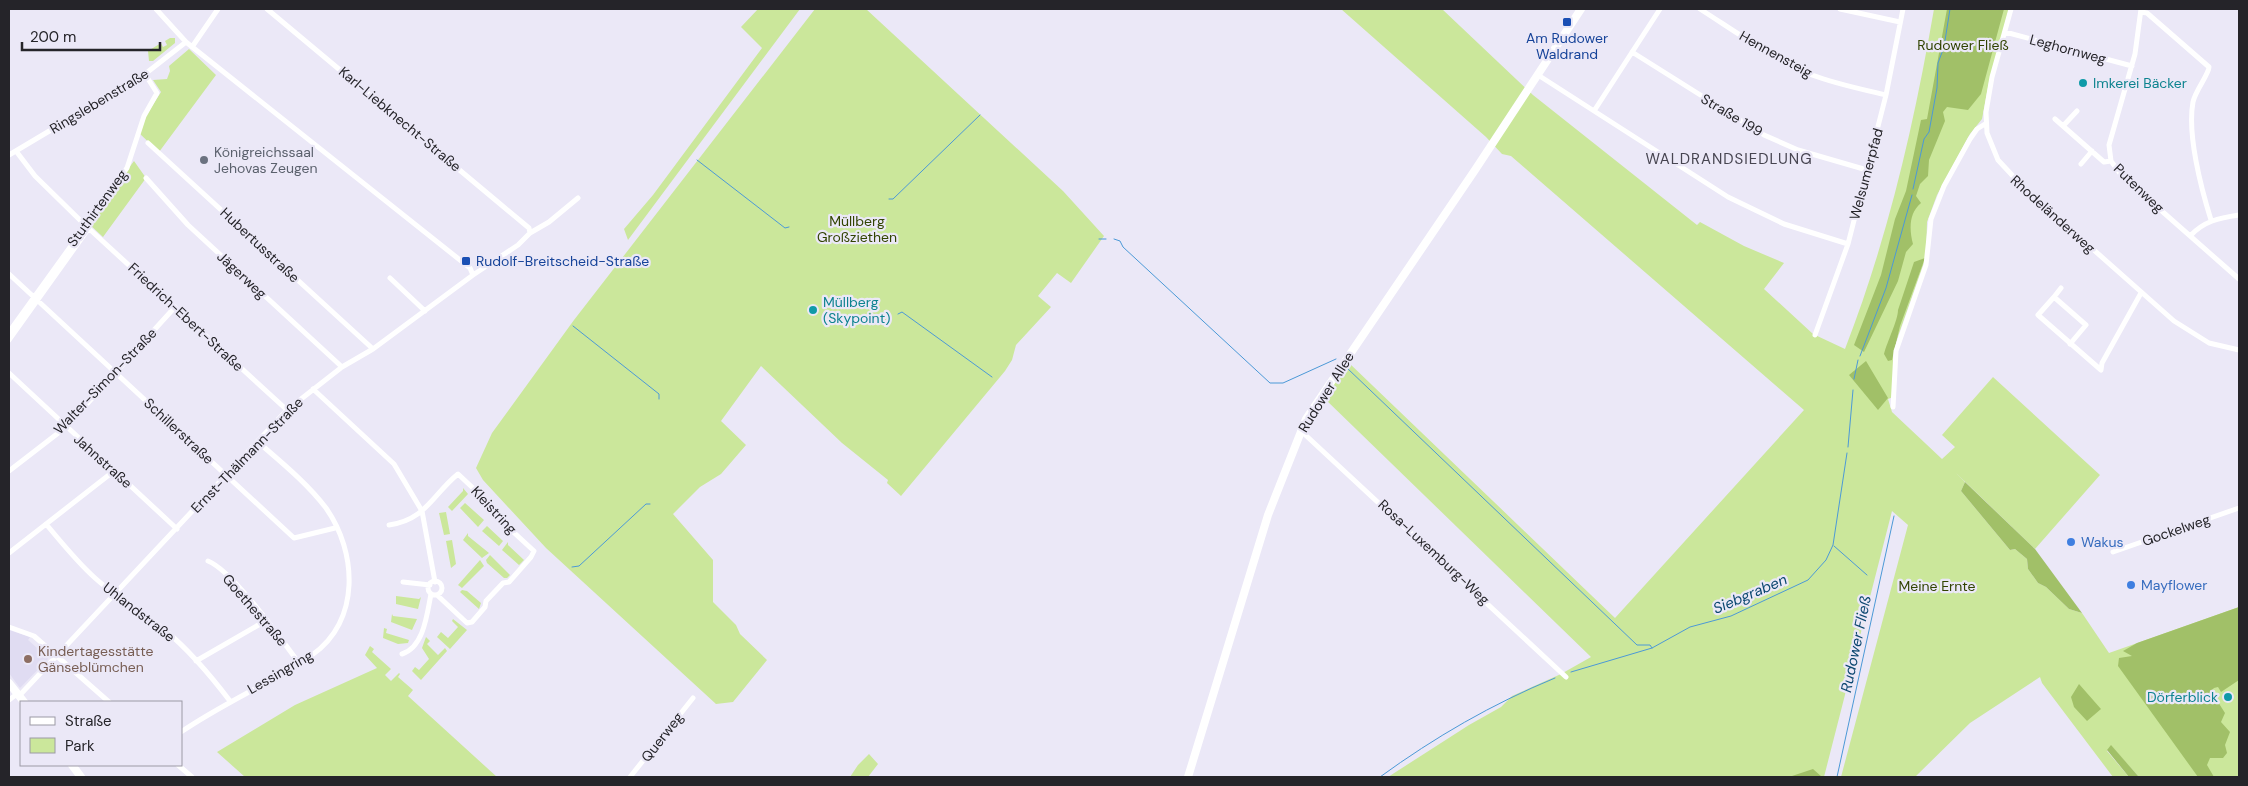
<svg xmlns="http://www.w3.org/2000/svg" width="2248" height="786" font-family="'DM Sans',sans-serif">
<style>
.built{fill:#e0dcf2}
.green{fill:#cbe79b}
.forest{fill:#a1c068}
.lines{fill:none;stroke-linecap:round;stroke-linejoin:round}
.stream{stroke:#4b99d7;stroke-width:1}
.street{stroke:#fff;stroke-width:5}
.secondary{stroke:#fff;stroke-width:8}
.transit-dot{fill:#1a4fb4;stroke:#ebe8f7;stroke-width:2}
.culture-dot{fill:#0f9aa8;stroke:#ebe8f7;stroke-width:2}
.worship-dot{fill:#6b7280;stroke:#ebe8f7;stroke-width:2}
.shop-dot{fill:#3f7fe0;stroke:#ebe8f7;stroke-width:2}
.education-dot{fill:#8d6e63;stroke:#ebe8f7;stroke-width:2}
.labels{text-anchor:middle;dominant-baseline:central;stroke-width:4.5;stroke-linejoin:round;paint-order:stroke}
.transit-label{font-size:14px;fill:#164399;stroke:#ebe8f7}
.park-label{font-size:14px;fill:#314300;stroke:#ebe8f7}
.street-label{font-size:14px;fill:#252429;stroke:#ebe8f7}
.culture-label{font-size:14px;fill:#0d838f;stroke:#ebe8f7;text-anchor:start}
.worship-label{font-size:14px;fill:#5b616d;stroke:#ebe8f7;text-anchor:start}
.shop-label{font-size:14px;fill:#366cbe;stroke:#ebe8f7;text-anchor:start}
.education-label{font-size:14px;fill:#785e54;stroke:#ebe8f7;text-anchor:start}
.neighbourhood-label{font-size:15px;letter-spacing:1px;fill:#474551;stroke:#ebe8f7}
.water-label{font-size:15px;font-style:italic;fill:#0b4770;stroke:#ebe8f7}
</style>
<rect width="100%" height="100%" fill="#ebe8f7"/>
<!-- built -->
<path class="built" d="M 9,630 L 30,637 L 28,640 L 37,648 L 41,644 L 53,654 L 47,657 L 48,659 L 20,688 L 9,673 Z"/>
<!-- green -->
<path class="green" d="M 758,9 L 800,9 L 628,240 L 624,229 L 653,195 L 762,48 L 741,27 Z
M 815,9 L 866,9 L 1063,191 L 1104,236 L 1071,283 L 1057,273 L 1038,296 L 1051,307 L 1016,345 L 1012,360 L 1005,371 L 901,496 L 887,483 L 888,480 L 842,443 L 761,366 L 721,421 L 746,445 L 721,474 L 700,487 L 673,514 L 713,560 L 713,602 L 736,625 L 740,634 L 767,660 L 733,702 L 716,704 L 546,548 L 483,480 L 476,468 L 492,433 L 574,320 Z
M 1341,9 L 1442,9 L 1533,95 L 1697,225 L 1700,222 L 1744,246 L 1784,263 L 1764,289 L 1813,334 L 1845,349 C 1888,238 1914,125 1934,9 L 2009,9 L 1989,82 L 1982,119 L 1970,134 L 1937,195 L 1927,222 L 1926,257 L 1896,342 L 1893,356 L 1893,397 L 1888,399 L 1892,412 L 1942,459 L 1955,447 L 1942,435 L 1993,377 L 2100,475 L 2035,549 L 1956,473 L 1965,482 L 1961,491 L 2010,550 L 2015,549 L 2027,559 L 2028,569 L 2038,583 L 2046,587 L 2069,609 L 2082,613 L 2109,653 L 2239,607 L 2239,777 L 2139,777 L 2111,746 L 2107,751 L 2129,777 L 2113,777 L 2042,683 L 2040,677 L 1970,723 L 1915,777 L 1841,777 L 1908,525 L 1892,511 L 1824,777 L 1388,777 L 1469,725 L 1501,707 L 1512,696 L 1561,674 L 1591,657 L 1324,398 L 1348,362 L 1615,618 L 1804,410 L 1511,156 L 1502,154 L 1486,137 Z
M 170,38 L 175,38 L 175,43 L 153,61 L 149,61 L 148,51 L 161,43 L 163,47 L 167,45 L 165,41 Z
M 189,49 L 216,75 L 159,152 L 139,133 L 144,119 L 161,92 L 153,80 L 167,79 L 170,71 L 169,66 Z
M 134,161 L 146,178 L 103,237 L 88,223 Z
M 463,488 L 468,494 L 452,511 L 448,507 L 463,491 Z
M 465,503 L 484,520 L 478,527 L 460,508 Z
M 446,512 L 450,534 L 444,535 L 439,513 Z
M 487,526 L 503,541 L 499,546 L 482,531 Z
M 468,533 L 468,536 L 489,553 L 482,558 L 463,540 Z
M 452,540 L 456,564 L 451,568 L 446,541 Z
M 508,542 L 508,545 L 524,560 L 519,565 L 502,550 Z
M 490,555 L 510,575 L 507,578 L 504,578 L 487,563 L 486,560 Z
M 480,560 L 484,566 L 462,588 L 458,585 Z
M 462,590 L 467,591 L 481,603 L 479,609 L 460,592 Z
M 396,596 L 419,599 L 421,597 L 418,609 L 396,604 Z
M 392,614 L 393,616 L 417,619 L 412,630 L 391,622 Z
M 453,619 L 467,630 L 450,649 L 437,637 L 441,632 L 448,638 L 458,627 L 452,621 Z
M 384,628 L 387,629 L 386,633 L 409,640 L 408,643 L 398,644 L 383,638 Z
M 426,637 L 430,641 L 427,644 L 438,655 L 445,648 L 447,651 L 421,680 L 412,671 L 415,667 L 419,670 L 429,659 L 422,648 Z
M 370,646 L 374,649 L 372,652 L 391,669 L 385,675 L 391,681 L 399,673 L 400,674 L 398,677 L 413,690 L 408,696 L 497,777 L 245,777 L 217,752 L 295,705 L 377,668 L 365,655 Z
M 869,754 L 878,764 L 868,777 L 850,777 L 858,765 Z"/>
<!-- forest -->
<path class="forest" d="M 1947,9 L 2004,9 L 1981,94 L 1968,110 L 1947,107 L 1943,112 L 1945,121 L 1929,160 L 1928,176 L 1920,184 L 1916,196 L 1921,203 C 1909,213 1909,229 1913,244 L 1906,252 L 1898,281 L 1864,352 L 1854,345 L 1881,275 L 1895,219 L 1906,191 L 1921,120 L 1927,119 Z
M 1925,258 L 1900,326 L 1892,360 L 1888,361 L 1884,354 C 1887,342 1898,320 1898,310 L 1914,262 Z
M 1866,361 L 1888,398 L 1878,410 L 1849,375 Z
M 1965,482 L 2035,549 L 2082,613 L 2069,609 L 2046,587 L 2038,583 L 2028,569 L 2027,559 L 2015,549 L 2010,550 L 1961,491 Z
M 2239,607 L 2239,680 L 2221,692 L 2218,687 L 2214,688 L 2211,691 L 2225,713 L 2221,722 L 2230,732 L 2225,745 L 2227,753 L 2223,758 L 2210,758 L 2207,765 L 2214,777 L 2198,777 L 2118,666 L 2119,658 L 2132,656 L 2123,651 L 2137,643 Z
M 2079,684 L 2101,709 L 2087,721 L 2074,707 L 2071,697 Z
M 2111,745 L 2139,777 L 2129,777 L 2107,750 Z
M 1813,769 L 1822,777 L 1789,777 Z"/>
<g class="lines">
<!-- stream -->
<path class="stream" d="M 697,160 L 785,228 L 789,227
M 1913,189 L 1924,139 L 1929,132 L 1937,88 L 1938,63 L 1944,47 L 1950,9
M 889,199 L 893,199 L 980,115
M 1099,239 L 1106,239
M 1114,239 L 1120,241 L 1123,247 L 1270,383 L 1283,383 L 1336,359
M 898,314 L 902,312 L 992,377
M 573,326 L 659,394 L 659,399
M 1860,356 L 1886,288 L 1912,195
M 1347,368 L 1637,645 L 1650,645 L 1652,648
M 1854,379 L 1858,360
M 1848,447 L 1853,390
M 1834,546 L 1867,575
M 572,567 L 579,566 L 646,504 L 650,504
M 1571,672 L 1652,648 L 1690,627 L 1731,616 L 1808,580 L 1826,560 L 1833,545 L 1847,453
M 1380,777 C 1435,737 1492,704 1555,678
M 1837,777 L 1894,516"/>
<!-- street -->
<path class="street" d="M 156,9 L 186,42 L 470,268 L 473,275
M 267,9 L 499,203 L 529,228 L 530,233
M 1700,9 C 1736,32 1772,58 1812,75 C 1836,84 1861,89 1886,95
M 1840,9 L 1900,22
M 2011,9 L 1992,77 L 1986,112 L 1987,133 L 1998,160 L 2025,189 L 2174,321 L 2209,343 L 2239,350
M 2141,9 L 2135,54 L 2109,145 L 2111,161 L 2122,176 L 2239,279
M 2141,12 L 2147,13 L 2209,67 C 2209,74 2195,91 2193,102 C 2187,134 2201,188 2211,220
M 2005,32 L 2132,66
M 192,47 L 218,9
M 1632,52 L 1764,135 L 1798,150 L 1867,170
M 1538,75 L 1728,197 L 1784,224 L 1848,244
M 1594,111 L 1660,9
M 2055,119 L 2104,162 L 2111,161
M 2063,126 L 2077,111
M 148,143 L 373,349
M 16,151 L 35,176 L 85,225 L 287,410
M 9,155 L 145,74 L 186,42
M 2081,164 L 2092,151
M 146,178 L 188,225 L 342,367
M 2190,236 C 2204,221 2219,218 2239,215
M 9,274 L 294,538 L 335,528
M 390,278 L 425,311
M 2054,297 L 2061,288
M 9,332 L 127,168 L 144,116 L 157,93 L 145,74
M 1815,335 L 1848,244 L 1886,95 L 1903,9
M 9,340 L 89,228
M 2070,344 L 2086,325 L 2054,297 L 2038,315 L 2101,370 L 2102,363 L 2141,293
M 9,373 L 177,529
M 313,389 L 394,464 L 422,511 L 435,582
M 1893,407 L 1896,351 L 1926,265 L 1931,219 L 1944,186 L 1970,139 L 1977,129 L 1985,124
M 1300,430 L 1566,677
M 9,471 L 66,427 L 175,307
M 46,524 C 62,543 77,562 95,578 C 117,598 143,612 166,631 C 190,651 211,676 230,701
M 389,525 C 426,520 433,494 458,474 L 490,504 L 499,519 L 534,551 L 531,557 L 509,582 L 503,583 L 486,601 L 485,607 L 472,622 L 467,623 L 437,595
M 2113,552 L 2239,508
M 9,553 L 114,471
M 208,561 C 233,571 281,639 299,663
M428 588a7 7 0 1 1 14 0a7 7 0 1 1-14 0Z
M 403,582 L 430,585
M 9,627 L 34,636 L 109,702
M 402,654 C 424,647 427,614 431,594
M 196,661 L 267,620
M 19,696 L 287,410 L 342,367 L 373,349 L 473,275 L 518,245 L 530,233 L 549,222 L 578,198
M 9,700 L 17,694
M 181,732 C 223,703 271,683 312,655 C 361,621 357,552 326,508 C 307,483 281,462 258,442
M 178,765 L 192,777
M 630,777 L 693,698"/>
<!-- secondary -->
<path class="secondary" d="M 9,683 L 24,702
M 72,765 L 81,777
M 1188,777 L 1268,515 L 1306,419 L 1475,170 L 1581,9"/>
</g>
<!-- markers -->
<g class="transit-dot">
<rect x="1562" y="17" width="10" height="10" rx="2.5"/>
<rect x="461" y="256" width="10" height="10" rx="2.5"/>
</g>
<g class="culture-dot">
<circle cx="2083" cy="83" r="5"/>
<circle cx="813" cy="310" r="5"/>
<circle cx="2228" cy="697" r="5"/>
</g>
<circle class="worship-dot" cx="204" cy="160" r="5"/>
<g class="shop-dot">
<circle cx="2071" cy="542" r="5"/>
<circle cx="2131" cy="585" r="5"/>
</g>
<circle class="education-dot" cx="28" cy="659" r="5"/>
<g class="labels">
<!-- transit labels -->
<g class="transit-label">
<text x="1567" y="38">Am Rudower<tspan x="1567" dy="16">Waldrand</tspan></text>
<text x="476" y="261" text-anchor="start">Rudolf-Breitscheid-Straße</text>
</g>
<!-- park labels -->
<g class="park-label">
<text x="1963" y="45">Rudower Fließ</text>
<text x="857" y="221">Müllberg<tspan x="857" dy="16">Großziethen</tspan></text>
<text x="1937" y="586">Meine Ernte</text>
</g>
<!-- street labels -->
<g class="street-label">
<text transform="translate(2068 49) rotate(15)">Leghornweg</text>
<text transform="translate(1776 54) rotate(29)">Hennensteig</text>
<text transform="translate(99 101) rotate(-31)">Ringslebenstraße</text>
<text transform="translate(1732 115) rotate(31)">Straße 199</text>
<text transform="translate(400 119) rotate(40)">Karl-Liebknecht-Straße</text>
<text transform="translate(1866 174) rotate(-75)">Welsumerpfad</text>
<text transform="translate(2139 188) rotate(44)">Putenweg</text>
<text transform="translate(97 208) rotate(-54)">Stuthirtenweg</text>
<text transform="translate(2053 214) rotate(42)">Rhodeländerweg</text>
<text transform="translate(260 245) rotate(43)">Hubertusstraße</text>
<text transform="translate(242 275) rotate(43)">Jägerweg</text>
<text transform="translate(186 317) rotate(43)">Friedrich-Ebert-Straße</text>
<text transform="translate(105 381) rotate(-46)">Walter-Simon-Straße</text>
<text transform="translate(1326 392) rotate(-58)">Rudower Allee</text>
<text transform="translate(179 431) rotate(43)">Schillerstraße</text>
<text transform="translate(247 455) rotate(-46)">Ernst-Thälmann-Straße</text>
<text transform="translate(103 461) rotate(42)">Jahnstraße</text>
<text transform="translate(494 510) rotate(47)">Kleistring</text>
<text transform="translate(2176 530) rotate(-19)">Gockelweg</text>
<text transform="translate(1434 552) rotate(43)">Rosa-Luxemburg-Weg</text>
<text transform="translate(255 610) rotate(49)">Goethestraße</text>
<text transform="translate(139 612) rotate(38)">Uhlandstraße</text>
<text transform="translate(280 672) rotate(-30)">Lessingring</text>
<text transform="translate(662 737) rotate(-52)">Querweg</text>
</g>
<!-- culture labels -->
<g class="culture-label">
<text x="2093" y="83">Imkerei Bäcker</text>
<text x="823" y="302">Müllberg<tspan x="823" dy="16">(Skypoint)</tspan></text>
<text x="2218" y="697" text-anchor="end">Dörferblick</text>
</g>
<!-- worship labels -->
<g class="worship-label">
<text x="214" y="152">Königreichssaal<tspan x="214" dy="16">Jehovas Zeugen</tspan></text>
</g>
<!-- shop labels -->
<g class="shop-label">
<text x="2081" y="542">Wakus</text>
<text x="2141" y="585">Mayflower</text>
</g>
<!-- education labels -->
<g class="education-label">
<text x="38" y="651">Kindertagesstätte<tspan x="38" dy="16">Gänseblümchen</tspan></text>
</g>
<!-- neighbourhood labels -->
<g class="neighbourhood-label">
<text x="1729" y="159">WALDRANDSIEDLUNG</text>
</g>
<!-- water labels -->
<g class="water-label">
<text transform="translate(1750 594) rotate(-23)">Siebgraben</text>
<text transform="translate(1856 644) rotate(-78)">Rudower Fließ</text>
</g>
</g>
<!-- border -->
<rect width="2248" height="786" fill="none" stroke="#252429" stroke-width="20"/>
<!-- legend -->
<rect x="20" y="701" width="162" height="65" fill="#ebe8f7" stroke="#9c9aa5"/>
<rect x="30" y="717" width="25" height="8" fill="#ffffff" stroke="#9c9aa5"/>
<text x="65" y="726" font-size="15" fill="#252429">Straße</text>
<rect x="30" y="738" width="25" height="15" fill="#cbe79b" stroke="#9c9aa5"/>
<text x="65" y="751" font-size="15" fill="#252429">Park</text>
<!-- scale -->
<path d="M22 42v8h138v-8" fill="none" stroke="#252429" stroke-width="2.5"/>
<text x="30" y="42" font-size="15" fill="#252429" stroke="#ebe8f7" stroke-width="4" paint-order="stroke">200 m</text>
</svg>
